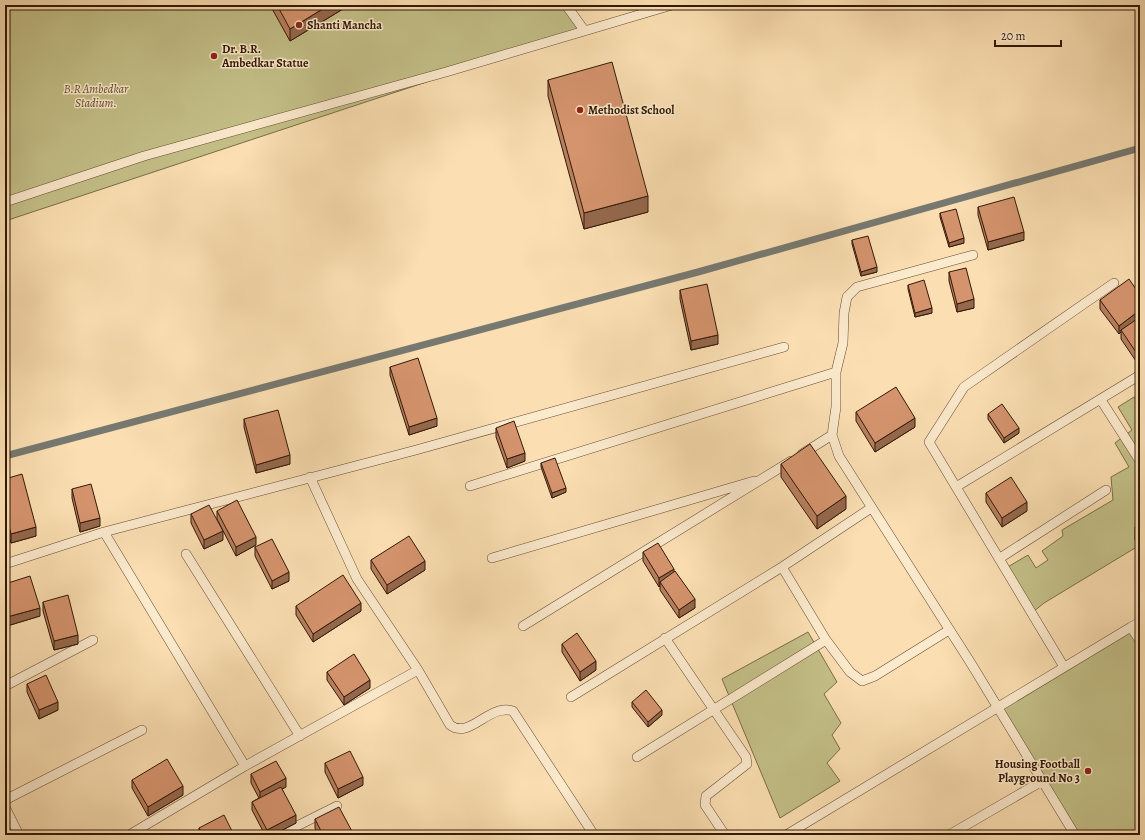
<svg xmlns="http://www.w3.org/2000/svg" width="1145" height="840" font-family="Alegreya,serif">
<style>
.green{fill:#c4c088;stroke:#7b6c47}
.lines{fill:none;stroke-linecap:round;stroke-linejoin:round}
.stream{stroke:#777971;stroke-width:7}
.service-casing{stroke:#644a31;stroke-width:10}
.service{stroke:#fceacd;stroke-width:9}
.wall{fill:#b77f5f;stroke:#321906}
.shaded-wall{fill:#95684d;stroke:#321906}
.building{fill:#d5946e;stroke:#321906}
.poi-dot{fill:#8f2418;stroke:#fceacd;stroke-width:1.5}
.labels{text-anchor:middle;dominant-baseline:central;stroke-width:3;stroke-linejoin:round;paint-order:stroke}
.poi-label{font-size:12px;font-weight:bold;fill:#321906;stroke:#fceacd;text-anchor:start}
.park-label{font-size:12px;font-style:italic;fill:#5e4b2d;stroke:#fceacd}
</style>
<rect width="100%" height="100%" fill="#fbdfb2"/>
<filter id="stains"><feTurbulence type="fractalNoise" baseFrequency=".005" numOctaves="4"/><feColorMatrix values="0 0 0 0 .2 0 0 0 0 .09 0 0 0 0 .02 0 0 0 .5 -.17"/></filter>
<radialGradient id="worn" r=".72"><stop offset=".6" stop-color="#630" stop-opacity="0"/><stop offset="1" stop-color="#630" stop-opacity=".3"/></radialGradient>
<!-- green -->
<path class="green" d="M 5,5 L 568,5 L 584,30 L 5,221 Z
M 1134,397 L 1140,406 L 1140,545 L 1044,603 L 1033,612 L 1006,568 L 1028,555 L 1036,568 L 1048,560 L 1042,551 L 1063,536 L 1062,530 L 1113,500 L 1111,477 L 1129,467 L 1115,443 L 1132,430 L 1118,407 Z
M 1131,627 L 1140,641 L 1140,835 L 1073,835 L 998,708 Z
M 808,632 L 837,682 L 824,694 L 841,723 L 832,735 L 840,749 L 827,763 L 840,781 L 780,818 L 722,679 Z"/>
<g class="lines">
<!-- stream -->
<path class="stream" d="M 5,456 L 698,272 L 1140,148"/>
<defs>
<path id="service" d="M 566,5 L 584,30
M 5,202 L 144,156 L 446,72 L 672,5
M 973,255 L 857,287 L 847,297 L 844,313 L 843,343 L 836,372 L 836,407 L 832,435 L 839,456 L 972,665 L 1075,835
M 1101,400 L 1140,461
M 802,454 L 832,435
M 310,477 L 357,579 L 418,670 L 450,725 C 470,740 489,703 513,711 L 594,835
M 470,486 L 836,372
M 956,487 L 1140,375
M 104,532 L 245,766
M 186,554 L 300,736
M 492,558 L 754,481
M 1000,558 L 1106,490
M 5,564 L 104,532 L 416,450 L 784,347
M 782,567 L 826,640
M 523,626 L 791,461
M 1131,627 L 1140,622
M 665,638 L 746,757 L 747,764 L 706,796 L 705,805 L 725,835
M 1064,667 L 929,442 L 964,387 L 1114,283
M 5,686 L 93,640
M 571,697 L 782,567 L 871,508
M 637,757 L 826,640 L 850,672 L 862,681 L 875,676 L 949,630
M 5,800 L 142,730
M 5,807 L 19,835
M 129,835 L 245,766 L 418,670
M 279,835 L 337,806
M 786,835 L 1131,627 L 1140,641
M 949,835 L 1042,781"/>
</defs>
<!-- service casing -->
<use href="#service" class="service-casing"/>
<!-- service -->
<use href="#service" class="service"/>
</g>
<!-- wall -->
<path class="wall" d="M 270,5 L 343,5 L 343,9 L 290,41 Z
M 548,80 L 648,212 L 584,229 L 548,96 Z
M 978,207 L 1024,240 L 988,250 L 978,215 Z
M 940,213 L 964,243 L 949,247 L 940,217 Z
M 852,240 L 877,272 L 861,276 L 852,244 Z
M 949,272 L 974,308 L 957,312 L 949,281 Z
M 908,285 L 932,313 L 915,317 L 908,289 Z
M 680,290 L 718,344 L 691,350 L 680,299 Z
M 1140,295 L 1140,367 L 1121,339 L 1121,332 L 1119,334 L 1100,309 L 1100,300 Z
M 390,367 L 437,426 L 409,435 L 390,375 Z
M 856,412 L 915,427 L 875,452 L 856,421 Z
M 988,414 L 1019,433 L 1004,443 L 988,419 Z
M 244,419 L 290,464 L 256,473 L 244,427 Z
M 496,428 L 525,461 L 507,468 L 496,437 Z
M 541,463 L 566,492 L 552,498 L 541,467 Z
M 781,464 L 846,509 L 817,529 L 781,477 Z
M 5,479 L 36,536 L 11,543 L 5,520 Z
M 72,489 L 100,526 L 80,532 L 72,498 Z
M 986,493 L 1027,511 L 1002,527 L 986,502 Z
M 217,511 L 256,545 L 236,556 L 217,519 Z
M 191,514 L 223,540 L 204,549 L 191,523 Z
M 1140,524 L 1140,547 L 1135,540 L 1135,527 Z
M 255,547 L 289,581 L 272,589 L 255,556 Z
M 643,552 L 674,572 L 695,608 L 679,618 L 660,590 L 660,586 L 659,587 L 643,561 Z
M 371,560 L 425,570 L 387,594 L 371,569 Z
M 5,584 L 40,616 L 7,626 L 5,617 Z
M 43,602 L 78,644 L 54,650 L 43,611 Z
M 296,606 L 361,611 L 313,642 L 296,615 Z
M 562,644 L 596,670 L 580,681 L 562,652 Z
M 327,672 L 370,688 L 344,705 L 327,680 Z
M 27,684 L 58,710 L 39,719 L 27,692 Z
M 632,702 L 662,715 L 648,727 L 632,707 Z
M 325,763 L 363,785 L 338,798 L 325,772 Z
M 251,774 L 286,787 L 282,789 L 296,823 L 273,835 L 265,835 L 252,810 L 252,802 L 259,798 L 251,783 Z
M 132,780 L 183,795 L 148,816 L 132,788 Z
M 315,819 L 354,835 L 318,835 L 315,828 Z
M 199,828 L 234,835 L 199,835 Z"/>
<!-- shaded-wall -->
<path class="shaded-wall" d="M 329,5 L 343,5 L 343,9 L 290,41 L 290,29 Z
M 648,196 L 648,212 L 584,229 L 584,213 Z
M 1024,232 L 1024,240 L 988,250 L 988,242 Z
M 964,238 L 964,243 L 949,247 L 949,243 Z
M 877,267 L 877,272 L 861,276 L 861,272 Z
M 974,299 L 974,308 L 957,312 L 957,304 Z
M 932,308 L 932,313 L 915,317 L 915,313 Z
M 1140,310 L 1140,319 L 1121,330 L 1121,332 L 1119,334 L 1119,326 Z
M 718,335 L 718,344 L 691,350 L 691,341 Z
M 437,418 L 437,426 L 409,435 L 409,427 Z
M 915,418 L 915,427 L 875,452 L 875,443 Z
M 1019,428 L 1019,433 L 1004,443 L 1004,438 Z
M 525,453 L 525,461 L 507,468 L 507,459 Z
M 290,455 L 290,464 L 256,473 L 256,465 Z
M 566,488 L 566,492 L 552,498 L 552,493 Z
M 846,496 L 846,509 L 817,529 L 817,516 Z
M 1027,502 L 1027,511 L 1002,527 L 1002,518 Z
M 100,518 L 100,526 L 80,532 L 80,523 Z
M 36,527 L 36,536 L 11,543 L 11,534 Z
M 223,531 L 223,540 L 204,549 L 204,540 Z
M 256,537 L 256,545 L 236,556 L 236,547 Z
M 425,561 L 425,570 L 387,594 L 387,585 Z
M 674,569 L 674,577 L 660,582 L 660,586 L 659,587 L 659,578 Z
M 289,572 L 289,581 L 272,589 L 272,581 Z
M 695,599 L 695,608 L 679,618 L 679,610 Z
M 361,603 L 361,611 L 313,642 L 313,634 Z
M 40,608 L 40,616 L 7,626 L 7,617 Z
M 78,635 L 78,644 L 54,650 L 54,641 Z
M 596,661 L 596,670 L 580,681 L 580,672 Z
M 370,680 L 370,688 L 344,705 L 344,697 Z
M 58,702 L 58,710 L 39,719 L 39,710 Z
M 662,710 L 662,715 L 648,727 L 648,722 Z
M 363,777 L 363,785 L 338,798 L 338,789 Z
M 286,778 L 286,787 L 260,800 L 260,792 Z
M 183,786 L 183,795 L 148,816 L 148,807 Z
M 296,815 L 296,823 L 273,835 L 267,835 L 267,830 Z"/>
<!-- building -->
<path class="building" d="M 277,5 L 329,5 L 290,29 Z
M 612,62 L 648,196 L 584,213 L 548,80 Z
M 1014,197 L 1024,232 L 988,242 L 978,207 Z
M 956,209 L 964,238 L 949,243 L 940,213 Z
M 868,236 L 877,267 L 861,272 L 852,240 Z
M 966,268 L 974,299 L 957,304 L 949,272 Z
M 1129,279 L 1140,295 L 1140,310 L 1119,326 L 1100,300 Z
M 924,280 L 932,308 L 915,313 L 908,285 Z
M 707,284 L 718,335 L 691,341 L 680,290 Z
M 1140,317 L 1140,358 L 1121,330 Z
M 418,358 L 437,418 L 409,427 L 390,367 Z
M 896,387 L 915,418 L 875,443 L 856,412 Z
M 1002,404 L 1019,428 L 1004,438 L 988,414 Z
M 278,410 L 290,455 L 256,465 L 244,419 Z
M 514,421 L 525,453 L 507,459 L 496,428 Z
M 810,444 L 846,496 L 817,516 L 781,464 Z
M 555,458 L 566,488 L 552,493 L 541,463 Z
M 22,474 L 36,527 L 11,534 L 5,511 L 5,479 Z
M 1011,477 L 1027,502 L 1002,518 L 986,493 Z
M 91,484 L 100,518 L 80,523 L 72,489 Z
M 237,500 L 256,537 L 236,547 L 217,511 Z
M 209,505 L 223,531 L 204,540 L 191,514 Z
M 1140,524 L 1140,534 L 1135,527 Z
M 409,536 L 425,561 L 387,585 L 371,560 Z
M 272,539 L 289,572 L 272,581 L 255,547 Z
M 658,543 L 674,569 L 659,578 L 643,552 Z
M 675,571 L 695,599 L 679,610 L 660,582 Z
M 343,575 L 361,603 L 313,634 L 296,606 Z
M 30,576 L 40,608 L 7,617 L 5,609 L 5,584 Z
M 68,595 L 78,635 L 54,641 L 43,602 Z
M 577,633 L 596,661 L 580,672 L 562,644 Z
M 354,654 L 370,680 L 344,697 L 327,672 Z
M 46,675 L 58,702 L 39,710 L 27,684 Z
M 646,690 L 662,710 L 648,722 L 632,702 Z
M 350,751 L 363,777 L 338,789 L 325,763 Z
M 167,759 L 183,786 L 148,807 L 132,780 Z
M 276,761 L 286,778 L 260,792 L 251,774 Z
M 281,787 L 296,815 L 267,830 L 252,802 Z
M 339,807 L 354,835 L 323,835 L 315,819 Z
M 224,815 L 234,835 L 203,835 L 199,828 Z"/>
<!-- markers -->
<g class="poi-dot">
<circle cx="299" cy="25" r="4"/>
<circle cx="214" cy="56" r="4"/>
<circle cx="580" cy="110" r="4"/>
<circle cx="1088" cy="771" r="4"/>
</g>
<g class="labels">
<!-- poi labels -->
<g class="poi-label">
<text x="307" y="25">Shanti Mancha</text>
<text x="222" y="49">Dr. B.R.<tspan x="222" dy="14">Ambedkar Statue</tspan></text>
<text x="588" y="110">Methodist School</text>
<text x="1080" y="764" text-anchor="end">Housing Football<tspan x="1080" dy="14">Playground No 3</tspan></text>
</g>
<!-- park labels -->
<g class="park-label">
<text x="96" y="89">B.R Ambedkar<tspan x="96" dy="14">Stadium.</tspan></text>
</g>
</g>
<!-- margin -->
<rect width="1145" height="840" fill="none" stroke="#fbdfb2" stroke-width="20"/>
<rect x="6" y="6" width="1133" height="828" fill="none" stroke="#321906" stroke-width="2"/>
<rect x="10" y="10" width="1125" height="820" fill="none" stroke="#321906"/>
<!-- scale -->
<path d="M995 40v6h66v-6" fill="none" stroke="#321906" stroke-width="2"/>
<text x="1001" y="40" font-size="12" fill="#321906" stroke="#fceacd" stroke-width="3" paint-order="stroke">20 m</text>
<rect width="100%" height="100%" filter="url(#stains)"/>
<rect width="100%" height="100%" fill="url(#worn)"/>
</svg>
